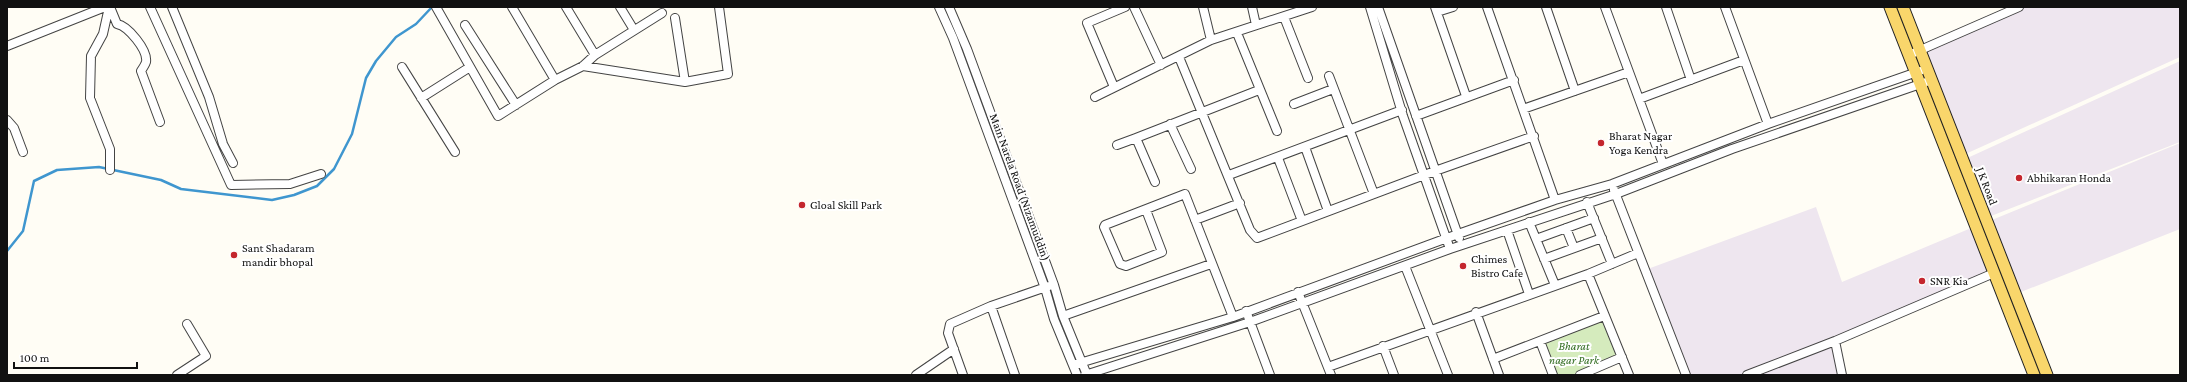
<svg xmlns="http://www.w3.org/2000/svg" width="2187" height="382" font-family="'Crimson Pro',serif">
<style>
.industrial{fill:#eee6ef}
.green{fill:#d5ebbd}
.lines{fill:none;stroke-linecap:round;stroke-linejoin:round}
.stream{stroke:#3f96cf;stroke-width:2.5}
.minor-casing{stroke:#444;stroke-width:10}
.major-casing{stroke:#222;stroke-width:13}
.minor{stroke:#fff;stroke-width:8}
.major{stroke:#f9d66b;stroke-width:11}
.poi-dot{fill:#c4262e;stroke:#fff;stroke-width:1.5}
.labels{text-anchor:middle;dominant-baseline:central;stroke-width:4;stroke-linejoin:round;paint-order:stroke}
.poi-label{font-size:12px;fill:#111;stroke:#fff;text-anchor:start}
.street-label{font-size:12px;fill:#111;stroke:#fff}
.park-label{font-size:12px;font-style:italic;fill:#2f6b1f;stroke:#fff}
</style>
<rect width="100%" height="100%" fill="#fffdf5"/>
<!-- industrial -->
<path class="industrial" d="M 2020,7 L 2180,7 L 2180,57 L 1961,156 L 1920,50 Z
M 2180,61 L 2180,142 L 1991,216 L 1963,160 Z
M 2180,143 L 2180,229 L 2016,294 L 1987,222 Z
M 1816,207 L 1842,282 L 1976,226 L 1994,273 L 1745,375 L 1689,375 L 1645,270 Z
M 1835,341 L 1842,375 L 1747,375 Z"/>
<!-- green -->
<path class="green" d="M 1603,320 L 1618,355 L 1572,375 L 1557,375 L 1544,343 Z"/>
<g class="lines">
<!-- stream -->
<path class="stream" d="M 7,251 L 23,231 L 34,181 L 57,170 L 99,167 L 161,180 L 181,189 L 272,200 L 294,195 L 317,186 L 334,169 L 352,134 L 366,78 L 376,61 L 396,37 L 416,24 L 432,7"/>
<defs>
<path id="minor" d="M 109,7 L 103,34 L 91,56 L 90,98 L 110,149 L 110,170
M 110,7 L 117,24 C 128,26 148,50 146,62 C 145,65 143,68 141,71 L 160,122
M 150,7 L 231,185 L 290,184 L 321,174
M 172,7 L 209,97 L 223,144 L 233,163
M 436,7 L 498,116 L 555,80 L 583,66 L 595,55 L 662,13
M 512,7 L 555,80
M 566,7 L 595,55
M 620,7 L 634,30
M 939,7 L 953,38 L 1045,288 L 1054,319 L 1077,375
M 949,7 L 967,49 L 1054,285 L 1063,316 L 1087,375
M 1134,7 L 1161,65
M 1203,7 L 1211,40
M 1252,7 L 1256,25
M 1370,7 L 1403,116 L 1450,249
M 1378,7 L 1459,238
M 1435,7 L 1466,96
M 1487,7 L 1555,200
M 1546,7 L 1575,91
M 1605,7 L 1663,164
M 1666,7 L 1691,80
M 1725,7 L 1768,124
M 1437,12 L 1453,7
M 1284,17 L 1308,78
M 675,18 L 685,82
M 465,25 L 516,105
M 1237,33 L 1277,131
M 7,46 L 105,7
M 1909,55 L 2019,7
M 1179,57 L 1250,230 L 1257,238 L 1435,171 L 1534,136
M 583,66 L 685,82 L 728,74 L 719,7
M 402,67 L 455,152
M 1329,76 L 1374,194
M 1114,87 L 1087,23 L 1125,7
M 1095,97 L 1211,40 L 1312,7
M 421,98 L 470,67
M 1639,99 L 1744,60
M 1294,104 L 1333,89
M 1523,109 L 1629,72
M 1416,116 L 1514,80
M 7,120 L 14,128 L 23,152
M 1170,124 L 1191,169
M 1117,145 L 1136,138
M 1305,147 L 1328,211
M 1278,158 L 1302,221
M 1229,175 L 1402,110
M 1155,182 L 1136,138 L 1259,90
M 1614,190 L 1686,375
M 1587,202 L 1612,264
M 1146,210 L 1162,252 L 1126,266 L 1120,264 L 1104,227 L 1105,225 L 1185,194 L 1233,317
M 1195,220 L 1240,203
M 1529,222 L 1555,285
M 1566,228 L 1574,248
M 1507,230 L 1529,294
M 1536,239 L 1594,218
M 1544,259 L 1602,238
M 1405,266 L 1448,375
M 1588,274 L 1629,375
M 1298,292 L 1331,375
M 991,306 L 1015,375
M 1246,311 L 1270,375
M 1476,312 L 1499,375
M 1063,316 L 1211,264
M 1540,341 L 1553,375
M 1835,341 L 1842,375
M 1383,346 L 1394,375
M 1493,359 L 1604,316
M 1073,365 L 1233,317 L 1458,234 L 1555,200 L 1612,184 L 1768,124 L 1920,71
M 1328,367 L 1588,274 L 1638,253
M 177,375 L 206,356 L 187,324
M 916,375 L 954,349
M 963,375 L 948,333 L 950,324 L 991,306 L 1049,286
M 1085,375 L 1250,322 L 1450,249 L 1616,194 L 1732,149 L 1932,80
M 1580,375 L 1622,357
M 1747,375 L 1835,341 L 1994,273"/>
<path id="major" d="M 1890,7 L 2034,375
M 1903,7 L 2047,375"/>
</defs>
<!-- minor casing -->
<use href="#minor" class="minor-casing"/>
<!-- major casing -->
<use href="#major" class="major-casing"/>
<!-- minor -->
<use href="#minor" class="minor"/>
<!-- major -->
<use href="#major" class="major"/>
</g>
<!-- markers -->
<g class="poi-dot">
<circle cx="1601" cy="143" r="4"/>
<circle cx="2019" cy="178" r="4"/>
<circle cx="802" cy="205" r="4"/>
<circle cx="234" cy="255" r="4"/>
<circle cx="1463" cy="266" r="4"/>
<circle cx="1922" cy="281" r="4"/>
</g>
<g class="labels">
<!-- poi labels -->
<g class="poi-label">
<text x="1609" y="136">Bharat Nagar<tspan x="1609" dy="14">Yoga Kendra</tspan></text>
<text x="2027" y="178">Abhikaran Honda</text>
<text x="810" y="205">Gloal Skill Park</text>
<text x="242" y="248">Sant Shadaram<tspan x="242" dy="14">mandir bhopal</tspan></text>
<text x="1471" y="259">Chimes<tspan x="1471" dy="14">Bistro Cafe</tspan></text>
<text x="1930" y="281">SNR Kia</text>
</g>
<!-- street labels -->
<g class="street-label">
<text transform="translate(1987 186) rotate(69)">J K Road</text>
<text transform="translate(1020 187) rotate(70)">Main Narela Road (Nizamuddin)</text>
</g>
<!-- park labels -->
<g class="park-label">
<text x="1574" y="346">Bharat<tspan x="1574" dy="14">nagar Park</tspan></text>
</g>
</g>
<!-- border -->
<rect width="2187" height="382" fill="none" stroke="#111111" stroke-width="16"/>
<!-- scale -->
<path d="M14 362v6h123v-6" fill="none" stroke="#111111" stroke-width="2"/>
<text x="20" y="362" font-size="12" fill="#111111" stroke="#ffffff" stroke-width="3" paint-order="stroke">100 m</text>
</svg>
